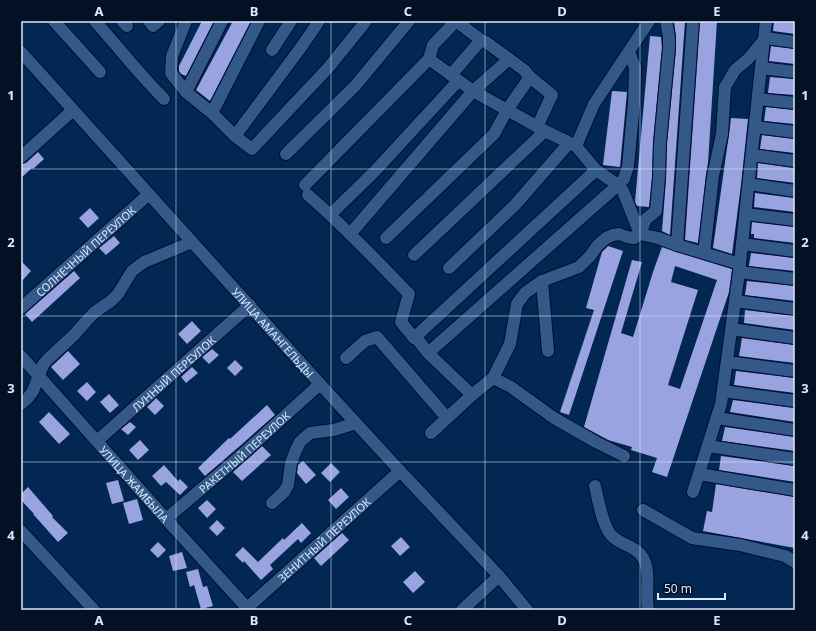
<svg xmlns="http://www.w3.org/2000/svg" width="816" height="631" font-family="'Noto Sans',sans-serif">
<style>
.building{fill:#98a3e0;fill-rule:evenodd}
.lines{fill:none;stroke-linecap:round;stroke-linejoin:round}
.minor-casing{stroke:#000f2f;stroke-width:14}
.minor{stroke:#345989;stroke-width:12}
.grid{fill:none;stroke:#dce9fa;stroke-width:1;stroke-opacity:0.55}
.labels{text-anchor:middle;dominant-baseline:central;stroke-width:4;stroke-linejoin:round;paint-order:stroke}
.street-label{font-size:11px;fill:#dce9fa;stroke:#041124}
.neatline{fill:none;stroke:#dce9fa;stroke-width:1.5}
.grid-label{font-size:13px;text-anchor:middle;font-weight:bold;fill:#dce9fa}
</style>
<rect width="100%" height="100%" fill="#022753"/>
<!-- building -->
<path class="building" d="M 202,21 L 214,21 L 186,76 L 181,74 L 179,71 L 179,66 Z
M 233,21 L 251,21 L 210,101 L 196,90 Z
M 674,21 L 685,21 L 670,235 L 662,231 L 666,179 L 667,143 L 676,49 L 676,37 Z
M 700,21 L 717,21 L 708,163 L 706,175 L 698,243 L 685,240 Z
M 774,21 L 795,21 L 795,34 L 773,31 Z
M 650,36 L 661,37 L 662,48 L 653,142 L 652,178 L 649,207 L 637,206 L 635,202 Z
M 771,46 L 795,49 L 795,64 L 769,61 Z
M 770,77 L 795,79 L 795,95 L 768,93 Z
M 612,91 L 627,92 L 620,167 L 603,165 Z
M 766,107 L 795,110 L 795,124 L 764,121 Z
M 731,118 L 748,119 L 741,185 L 732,254 L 713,248 L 727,148 L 729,135 Z
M 762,135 L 795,139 L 795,153 L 760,149 Z
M 38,152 L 44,159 L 33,169 L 32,168 L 21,178 L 21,164 L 26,163 Z
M 758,163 L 795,168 L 795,183 L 757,178 Z
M 755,193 L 795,198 L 795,212 L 754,207 Z
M 90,208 L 99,218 L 88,228 L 79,218 Z
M 752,222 L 795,227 L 795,243 L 754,238 L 754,234 L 751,234 Z
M 114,236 L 120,243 L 106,255 L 99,248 Z
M 608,246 L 623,251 L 569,415 L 560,412 L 594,310 L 586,308 L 602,252 Z
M 662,247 L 732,269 L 729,292 L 667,477 L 652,472 L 657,458 L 631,450 L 632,447 L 608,440 L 584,427 L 632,260 L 642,262 L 621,333 L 633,337 L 653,272 ZM 675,266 L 717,280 L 680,389 L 668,385 L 698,290 L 671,282 Z
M 751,253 L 795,258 L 795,271 L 749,266 Z
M 21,261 L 31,271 L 21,282 Z
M 74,271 L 80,278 L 32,322 L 25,314 Z
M 747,281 L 795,286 L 795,301 L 745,295 Z
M 745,310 L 795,316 L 795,330 L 744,323 Z
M 192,321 L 201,331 L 187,344 L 178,334 Z
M 742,338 L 795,345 L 795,363 L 739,356 Z
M 212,349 L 219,355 L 209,364 L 202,357 Z
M 68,351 L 80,364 L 63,380 L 51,367 Z
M 235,360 L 243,368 L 235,376 L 227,368 Z
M 192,367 L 198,373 L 186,383 L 181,377 Z
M 736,371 L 795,378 L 795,393 L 734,385 Z
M 87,382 L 96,392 L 87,401 L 77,391 Z
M 109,394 L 119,405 L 110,413 L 100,402 Z
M 156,398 L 164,406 L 155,415 L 147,407 Z
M 733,400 L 795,408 L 795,422 L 730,412 Z
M 267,405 L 275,415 L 241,445 L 205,476 L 198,468 L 229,438 L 230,439 Z
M 49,412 L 70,434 L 59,444 L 39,422 Z
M 130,422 L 136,427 L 128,435 L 121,429 Z
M 725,427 L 795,437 L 795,451 L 722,441 Z
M 140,440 L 149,450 L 138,460 L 129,450 Z
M 262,446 L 271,455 L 242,481 L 233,472 Z
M 721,456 L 795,466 L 795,482 L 719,470 Z
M 303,461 L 316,475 L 306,484 L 297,473 L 298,465 Z
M 331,463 L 340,472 L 330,482 L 321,473 Z
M 164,465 L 178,481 L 180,479 L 188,487 L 180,495 L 166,482 L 161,486 L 152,476 Z
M 118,480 L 124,501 L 112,504 L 106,483 Z
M 716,484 L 795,497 L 795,548 L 703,531 L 707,511 L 712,512 Z
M 28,487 L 53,516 L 52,517 L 68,533 L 58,542 L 33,514 L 34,514 L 21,500 L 21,494 Z
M 341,488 L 349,497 L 336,509 L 328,500 Z
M 137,499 L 143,520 L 129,524 L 123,503 Z
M 207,500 L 216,509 L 207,518 L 198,508 Z
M 217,520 L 225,528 L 217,536 L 209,528 Z
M 302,523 L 311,533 L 301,543 L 298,539 L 270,565 L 273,569 L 261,580 L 244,561 L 243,563 L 235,555 L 243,547 L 258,562 L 283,538 L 284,540 Z
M 342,533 L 349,540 L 321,566 L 314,558 Z
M 401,537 L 410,547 L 400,556 L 391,546 Z
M 158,542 L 166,550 L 158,558 L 150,550 Z
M 182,552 L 187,568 L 173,571 L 169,556 Z
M 198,569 L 203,587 L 207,586 L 213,606 L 201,609 L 194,585 L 190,587 L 186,572 Z
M 415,571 L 425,582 L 413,593 L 403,582 Z"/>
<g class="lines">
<defs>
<g id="minor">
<path d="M 54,21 L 100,72"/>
<path d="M 95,21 C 118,47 139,74 164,99"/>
<path d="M 122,21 L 127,26"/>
<path d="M 149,21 L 153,26 L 159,21"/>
<path d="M 186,21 L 172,56 L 171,73 L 186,92 L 212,113 L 235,136 L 252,149 L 329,67 L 366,21"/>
<path d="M 765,38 L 795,42"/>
<path d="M 272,50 L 291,21"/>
<path id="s1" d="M 21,52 L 320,384 L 400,471 L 499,576 L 527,610"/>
<path d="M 429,59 L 433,45 L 456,21 L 481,40 L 486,42 L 524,70 L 530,77 L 552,95 L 537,127"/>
<path d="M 761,68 L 795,72"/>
<path d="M 451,75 L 481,40"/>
<path d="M 186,92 L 222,21"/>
<path d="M 758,99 L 795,103"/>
<path d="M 212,113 L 259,21"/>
<path d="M 755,127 L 795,132"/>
<path d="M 235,136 L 302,46 L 319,21"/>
<path d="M 576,146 L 596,170 L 618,185 L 623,191 L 640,234 L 658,238 L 677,245 L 740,264"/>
<path d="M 286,154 L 355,86 L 409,21"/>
<path d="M 752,155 L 795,161"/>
<path d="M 21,157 L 73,110"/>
<path d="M 749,184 L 795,191"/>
<path d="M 305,185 L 429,59 L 473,91 L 545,131 L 576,146 L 594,104 L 649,21"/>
<path d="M 308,195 C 344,226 376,260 409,294 L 401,322 L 414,338 L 418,340 L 428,353 L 472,395"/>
<path d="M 331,214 L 375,171 L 458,81"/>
<path d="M 746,214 L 795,220"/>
<path d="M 350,234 L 473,91 L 509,59"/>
<path d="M 386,238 L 494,134 L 507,110 L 530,77"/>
<path d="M 742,244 L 795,251"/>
<path d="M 677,245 L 693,21"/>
<path d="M 704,253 L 713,176 L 722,134 L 725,87 L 735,70 L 748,59 L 764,40"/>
<path d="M 414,255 L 545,131"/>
<path d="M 449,268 L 515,205 L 569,143"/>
<path d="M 739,272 L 795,279"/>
<path d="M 542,281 L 548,351"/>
<path d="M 735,301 L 795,309"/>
<path id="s2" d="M 21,308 L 149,194"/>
<path d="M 731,329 L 795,338"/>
<path d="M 414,338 L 596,170"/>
<path d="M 428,353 L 618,185 L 624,179 L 628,166 L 634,102 L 635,67 L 629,52"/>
<path id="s3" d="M 21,356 L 166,519 L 249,610"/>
<path d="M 346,358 L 365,341 L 377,337 L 447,418"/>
<path d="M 727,362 L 795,371"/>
<path d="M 493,378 L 511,387 L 554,418 L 596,442 L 624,456"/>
<path d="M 723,391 L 795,401"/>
<path d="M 21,404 L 27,399 L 33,391 L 43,365 L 47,360 L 74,335 L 88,319 L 95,312 L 111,301 L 118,294 L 132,271 L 144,262 L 192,242"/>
<path d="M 717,418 L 795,430"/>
<path d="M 431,433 L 472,395 L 493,378 L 510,344 L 517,304 L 525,293 L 542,281 L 579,267 L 590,256 L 598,245 L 606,238 L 613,235 L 619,234 L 627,237 L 634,238 L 640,234 L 646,219 L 656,211 L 659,178 L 660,143 L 669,48 L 669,37 L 666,21"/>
<path id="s4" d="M 97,441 L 250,305"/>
<path d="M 708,446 L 795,459"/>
<path d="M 699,474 L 795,490"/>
<path d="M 595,486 C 598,499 603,529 613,537 C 623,546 636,546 643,558 C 651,571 645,595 648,610"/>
<path d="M 693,492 L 721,404 L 739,272 L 766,21"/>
<path d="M 272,503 L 284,492 L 288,485 L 291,463 L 296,450 L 300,442 L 310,433 L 334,430 L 356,423"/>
<path d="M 643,510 L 692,538 L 740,545 L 785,556 L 795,562"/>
<path id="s5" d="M 166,519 L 246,451 L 320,384"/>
<path d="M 21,531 L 94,610"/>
<path id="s6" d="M 247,608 L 400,471"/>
<path d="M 462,610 L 499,576"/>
</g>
</defs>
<!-- minor casing -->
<use href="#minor" class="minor-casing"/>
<!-- minor -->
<use href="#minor" class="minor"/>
</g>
<!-- grid -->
<path class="grid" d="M 176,21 L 176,610M 331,21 L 331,610M 485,21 L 485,610M 640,21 L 640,610M 21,169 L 795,169M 21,316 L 795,316M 21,462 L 795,462"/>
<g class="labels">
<!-- street labels -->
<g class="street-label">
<text stroke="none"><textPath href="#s2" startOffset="86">СОЛНЕЧНЫЙ ПЕРЕУЛОК</textPath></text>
<text stroke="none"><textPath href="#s1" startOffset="377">УЛИЦА АМАНГЕЛЬДЫ</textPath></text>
<text stroke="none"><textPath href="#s4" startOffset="102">ЛУННЫЙ ПЕРЕУЛОК</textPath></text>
<text stroke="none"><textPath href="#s5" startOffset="103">РАКЕТНЫЙ ПЕРЕУЛОК</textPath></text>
<text stroke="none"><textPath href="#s3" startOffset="171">УЛИЦА ЖАМБЫЛА</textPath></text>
<text stroke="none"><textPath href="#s6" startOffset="103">ЗЕНИТНЫЙ ПЕРЕУЛОК</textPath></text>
</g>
</g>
<!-- border -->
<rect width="816" height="631" fill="none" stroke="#041124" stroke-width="44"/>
<!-- scale -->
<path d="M658 593v6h67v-6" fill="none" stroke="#dce9fa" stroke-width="2"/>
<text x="664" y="593" font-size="12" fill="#dce9fa" stroke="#041124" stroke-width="3" paint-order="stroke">50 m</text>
<rect x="22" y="22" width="772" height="587" class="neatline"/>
<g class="grid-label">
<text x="99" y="16">A</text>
<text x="254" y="16">B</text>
<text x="408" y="16">C</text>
<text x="562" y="16">D</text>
<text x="717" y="16">E</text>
<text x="11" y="100">1</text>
<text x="805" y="100">1</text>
<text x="11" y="247">2</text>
<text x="805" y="247">2</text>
<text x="11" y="393">3</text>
<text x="805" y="393">3</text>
<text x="11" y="540">4</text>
<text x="805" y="540">4</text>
<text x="99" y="625">A</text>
<text x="254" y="625">B</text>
<text x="408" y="625">C</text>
<text x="562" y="625">D</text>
<text x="717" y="625">E</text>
</g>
</svg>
